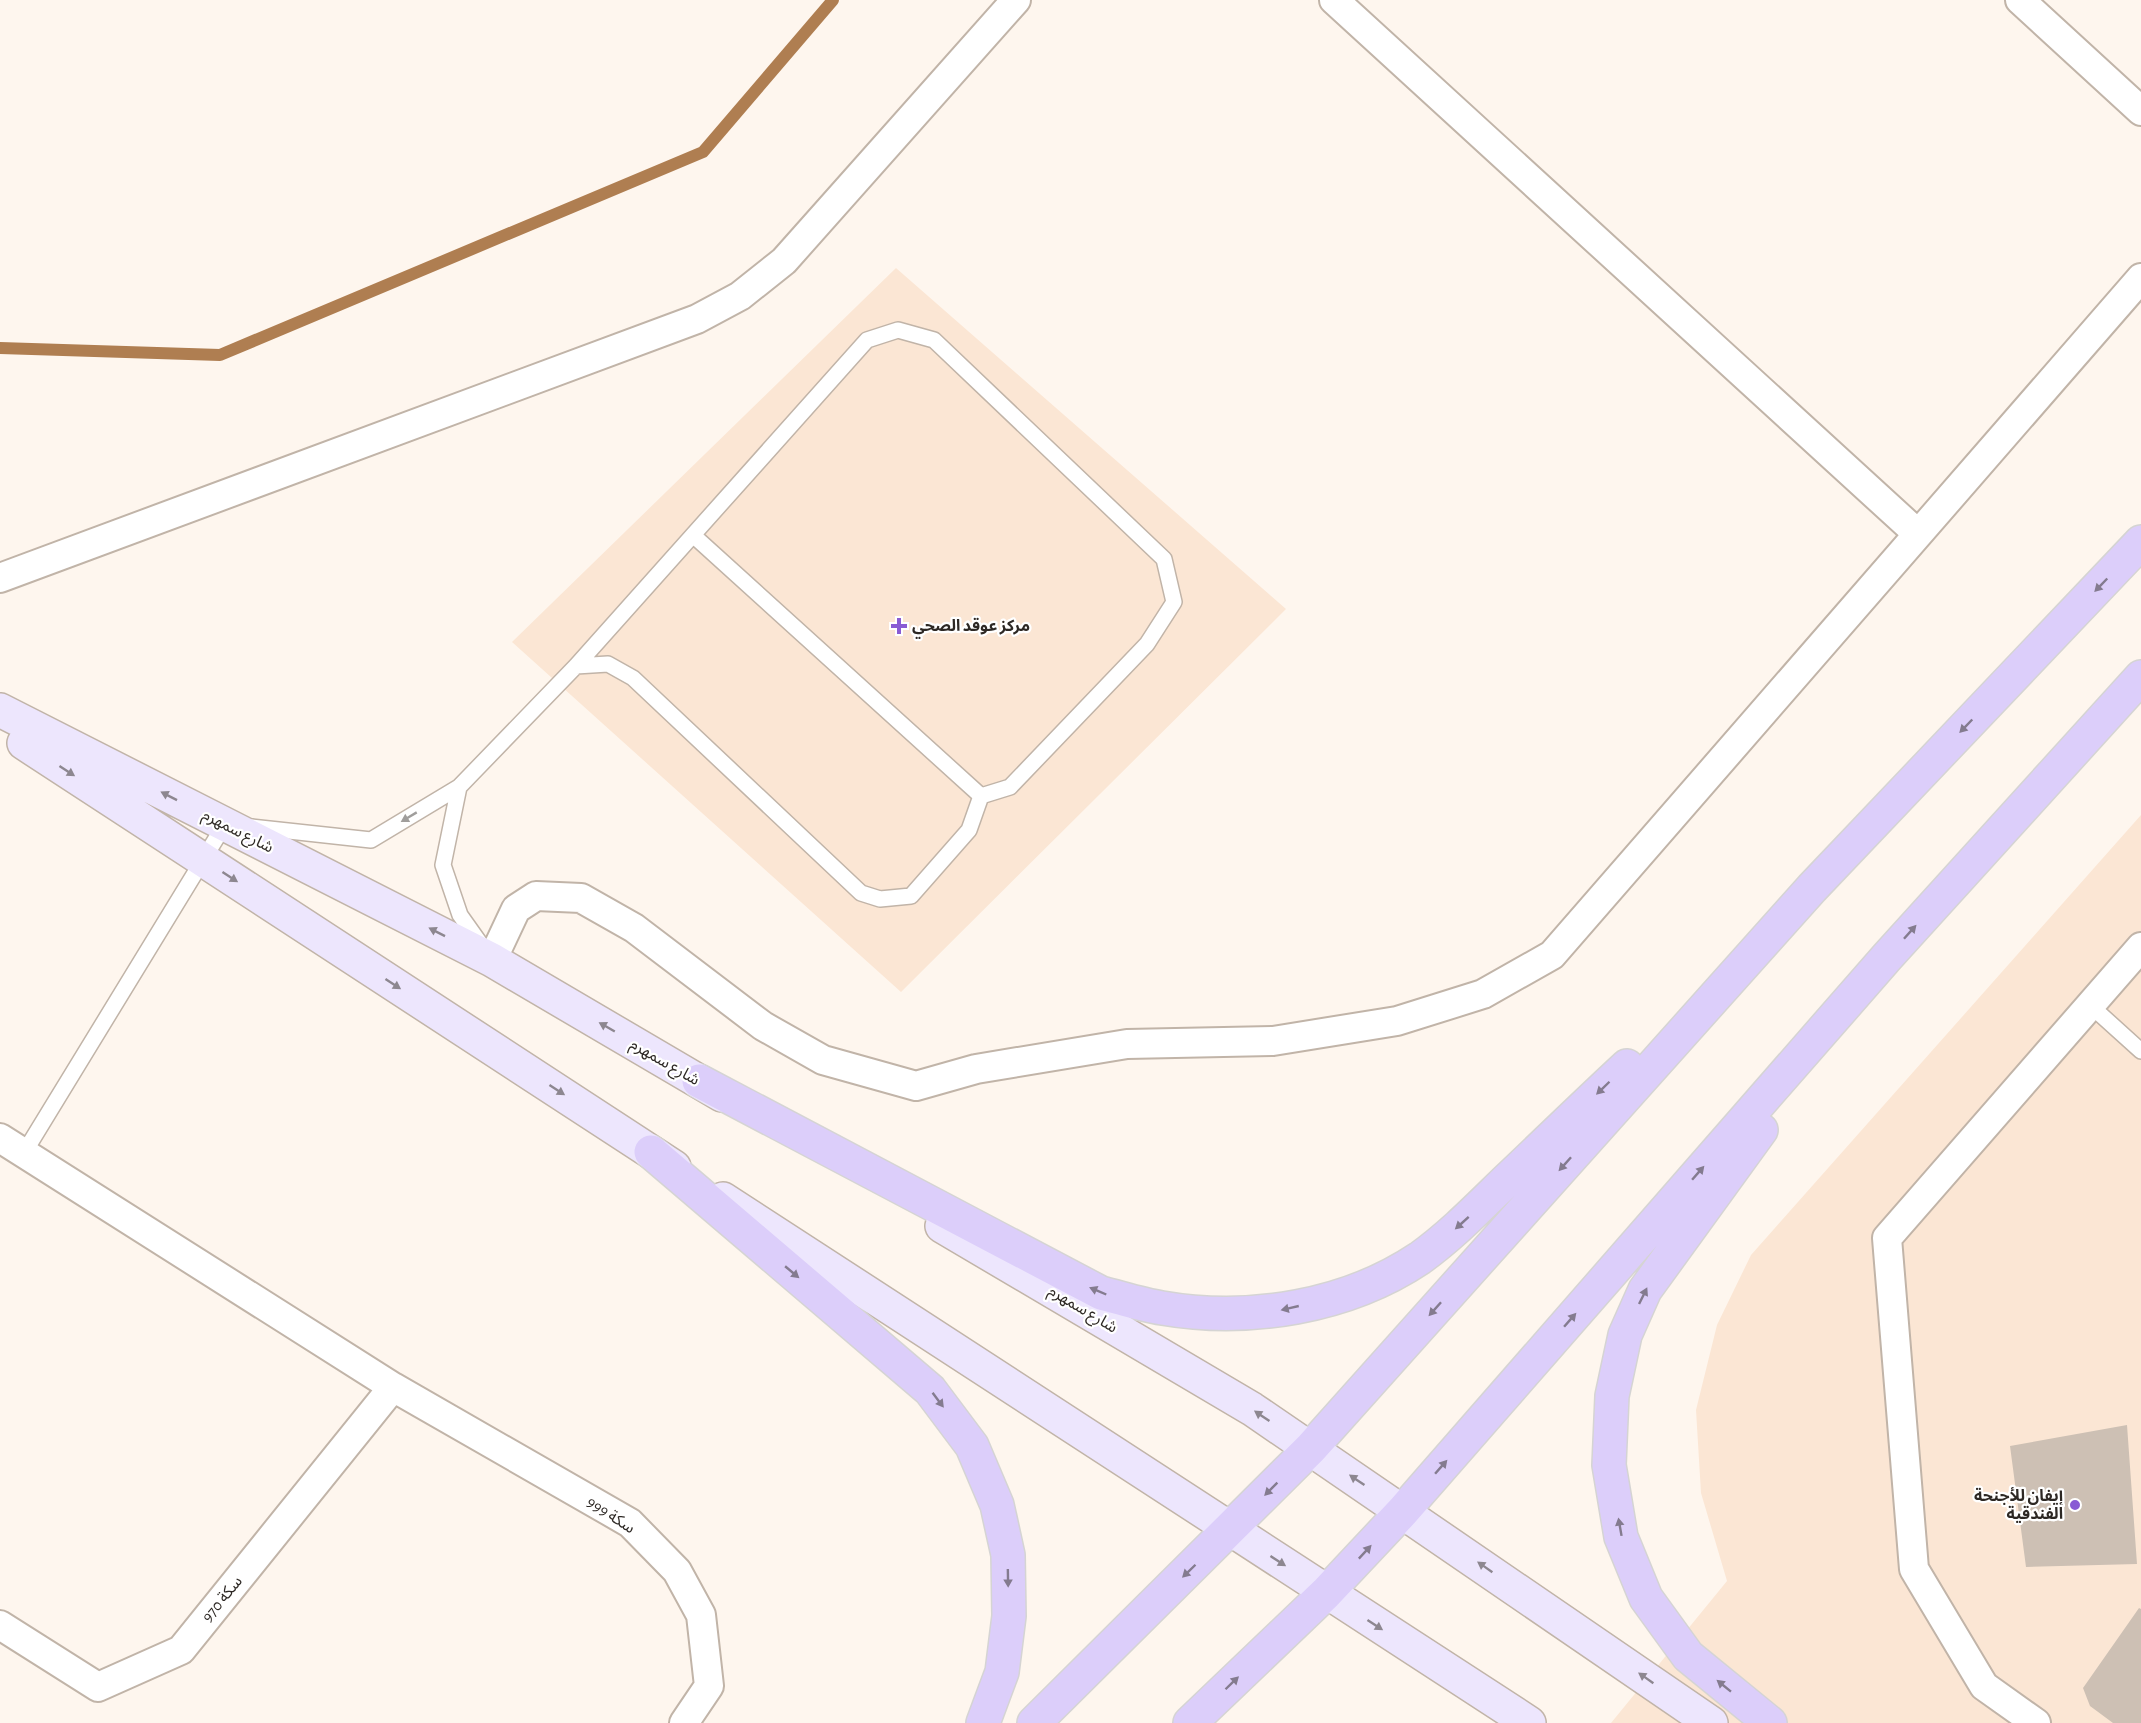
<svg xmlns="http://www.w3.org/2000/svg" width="2141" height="1723" font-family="'Alegreya Sans','Noto Sans Arabic',sans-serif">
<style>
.built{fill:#fbe6d4}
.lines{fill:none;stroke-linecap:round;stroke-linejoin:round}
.stream{stroke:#af7e51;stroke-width:12}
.building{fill:#cdc0b4}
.lane-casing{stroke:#c1b4a8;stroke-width:18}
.street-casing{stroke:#c1b4a8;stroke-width:32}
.secondary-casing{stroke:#c1b4a8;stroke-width:36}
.primary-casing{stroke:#d5d4d3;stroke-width:36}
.lane{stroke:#fff;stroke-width:15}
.street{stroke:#fff;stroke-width:28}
.secondary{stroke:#ede6fd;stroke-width:33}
.primary{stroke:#dccefa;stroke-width:33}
.oneway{fill:#847b8f}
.oneway2{fill:#8d8790}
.oneway3{fill:#a09e9c}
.poi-dot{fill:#895bd4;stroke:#fff;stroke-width:2}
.labels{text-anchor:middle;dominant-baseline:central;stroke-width:4.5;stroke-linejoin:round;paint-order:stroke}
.poi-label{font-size:16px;font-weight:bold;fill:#2d2824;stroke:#fff;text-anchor:start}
.street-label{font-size:16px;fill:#2d2824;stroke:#fff}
</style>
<rect width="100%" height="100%" fill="#fef6ee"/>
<!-- built -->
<path class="built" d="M 896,268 L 1286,609 L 901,992 L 512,642 Z
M 2141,815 L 2141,1723 L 1611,1723 L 1727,1581 L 1701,1493 L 1696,1410 L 1717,1325 L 1751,1255 Z"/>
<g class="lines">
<!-- stream -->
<path class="stream" d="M 0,348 L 220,355 L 703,152 L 833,0"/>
</g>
<!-- building -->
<path class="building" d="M 2127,1425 L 2137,1564 L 2026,1567 L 2010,1446 Z
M 2139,1608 L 2141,1609 L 2141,1723 L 2113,1723 L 2090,1706 L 2083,1688 Z"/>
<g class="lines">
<defs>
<path id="lane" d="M 576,666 L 608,664 L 633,678 L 861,893 L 880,899 L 911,896 L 969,830 L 981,796 L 694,536
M 459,787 L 443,865 L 460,915 L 482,946
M 252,827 L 371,840 L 459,787 L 576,666 L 867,340 L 898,330 L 934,340 L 1164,559 L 1174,602 L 1147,644 L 1010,787 L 981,796
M 2090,1005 L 2141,1051
M 24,1153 L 225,824"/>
<path id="street" d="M 1334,0 L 1918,534
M 2020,0 L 2141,111
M 0,578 L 697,319 L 740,296 L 784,261 L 1016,0
M 492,960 L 516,909 L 536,896 L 581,898 L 634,928 L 763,1026 L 823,1060 L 916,1086 L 976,1069 L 1127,1044 L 1273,1041 L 1397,1021 L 1483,994 L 1552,955 L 2141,278
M 0,1138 L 393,1387 L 630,1523 L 677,1571 L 701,1615 L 709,1686 L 684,1723
M 0,1625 L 98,1687 L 181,1650 L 393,1387
M 2036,1723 L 1984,1686 L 1914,1569 L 1887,1238 L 2141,947"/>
<path id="secondary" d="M 0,710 L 492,960 L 722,1095
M 24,743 L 674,1167
M 723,1199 L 1529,1723
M 942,1226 L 1252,1409 L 1711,1723"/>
<path id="primary" d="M 699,1081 L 1101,1293 C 1121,1298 1142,1305 1162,1308 C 1249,1323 1347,1307 1420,1258 C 1452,1235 1480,1206 1508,1179 C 1548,1141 1587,1103 1627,1066
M 1761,1130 L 1645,1290 L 1625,1335 L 1612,1396 L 1609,1465 L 1621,1537 L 1646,1598 L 1688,1656 L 1770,1723
M 651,1152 L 930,1390 L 972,1446 L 997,1505 L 1008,1555 L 1009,1616 L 1002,1672 L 983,1723
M 1034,1723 L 1311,1448 L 1812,888 L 2141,542
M 1190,1723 L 1326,1593 L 1403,1511 L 1887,957 L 2141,677"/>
</defs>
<!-- lane casing -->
<use href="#lane" class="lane-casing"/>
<!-- street casing -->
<use href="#street" class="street-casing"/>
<!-- secondary casing -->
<use href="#secondary" class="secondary-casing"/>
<!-- primary casing -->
<use href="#primary" class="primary-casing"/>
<!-- lane -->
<use href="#lane" class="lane"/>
<!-- street -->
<use href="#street" class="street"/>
<!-- secondary -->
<use href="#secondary" class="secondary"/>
<!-- primary -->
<use href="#primary" class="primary"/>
</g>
<!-- one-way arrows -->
<defs><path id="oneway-solid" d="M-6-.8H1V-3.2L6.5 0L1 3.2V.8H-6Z" transform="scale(1.5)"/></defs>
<g class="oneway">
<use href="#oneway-solid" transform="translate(2101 585) rotate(134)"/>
<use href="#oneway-solid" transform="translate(1966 726) rotate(134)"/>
<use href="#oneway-solid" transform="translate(1910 932) rotate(-48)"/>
<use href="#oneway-solid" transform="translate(1603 1088) rotate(136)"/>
<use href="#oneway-solid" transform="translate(1565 1164) rotate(132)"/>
<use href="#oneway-solid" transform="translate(1698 1173) rotate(-49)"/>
<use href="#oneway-solid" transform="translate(1462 1223) rotate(138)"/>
<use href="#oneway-solid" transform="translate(792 1272) rotate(40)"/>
<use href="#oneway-solid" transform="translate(1098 1291) rotate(-157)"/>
<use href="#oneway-solid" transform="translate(1643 1296) rotate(-64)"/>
<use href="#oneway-solid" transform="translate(1290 1308) rotate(167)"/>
<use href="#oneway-solid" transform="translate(1435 1309) rotate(132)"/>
<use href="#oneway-solid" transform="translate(1570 1320) rotate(-49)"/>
<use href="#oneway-solid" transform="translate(938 1400) rotate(53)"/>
<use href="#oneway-solid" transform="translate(1441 1467) rotate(-49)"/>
<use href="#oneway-solid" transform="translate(1271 1489) rotate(135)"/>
<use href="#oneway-solid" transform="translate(1620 1527) rotate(-100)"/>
<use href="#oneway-solid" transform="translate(1365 1552) rotate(-47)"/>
<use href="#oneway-solid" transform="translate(1189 1571) rotate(136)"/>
<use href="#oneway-solid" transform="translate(1008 1578) rotate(89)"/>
<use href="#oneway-solid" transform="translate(1232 1683) rotate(-44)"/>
<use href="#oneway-solid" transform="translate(1724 1686) rotate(-141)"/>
</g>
<g class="oneway2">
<use href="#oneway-solid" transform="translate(67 771) rotate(33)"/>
<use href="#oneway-solid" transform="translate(169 796) rotate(-153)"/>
<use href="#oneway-solid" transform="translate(230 877) rotate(33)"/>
<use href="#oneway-solid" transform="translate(437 932) rotate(-153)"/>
<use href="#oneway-solid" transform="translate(393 984) rotate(33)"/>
<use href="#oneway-solid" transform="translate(607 1027) rotate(-150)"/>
<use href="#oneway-solid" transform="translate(557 1090) rotate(33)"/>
<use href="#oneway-solid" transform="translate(1262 1416) rotate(-146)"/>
<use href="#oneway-solid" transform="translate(1357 1480) rotate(-146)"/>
<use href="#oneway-solid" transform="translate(1278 1561) rotate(33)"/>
<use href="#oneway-solid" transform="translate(1485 1567) rotate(-145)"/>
<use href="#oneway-solid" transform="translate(1375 1625) rotate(33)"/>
<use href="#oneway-solid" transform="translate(1646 1678) rotate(-145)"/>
</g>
<use class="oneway3" href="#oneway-solid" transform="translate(409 817) rotate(149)"/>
<!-- markers -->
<g class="poi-dot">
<path d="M896 617h6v6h6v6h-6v6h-6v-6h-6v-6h6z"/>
<circle cx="2075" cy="1505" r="6"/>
</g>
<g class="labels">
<!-- poi labels -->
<g class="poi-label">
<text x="912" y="626">مركز عوقد الصحي</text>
<text x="2063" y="1496" text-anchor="end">إيفان للأجنحة<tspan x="2063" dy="18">الفندقية</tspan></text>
</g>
<!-- street labels -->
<g class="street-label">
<text transform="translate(238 831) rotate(27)">شارع سمهرم</text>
<text transform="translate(665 1062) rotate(30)">شارع سمهرم</text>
<text transform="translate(1083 1309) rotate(31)">شارع سمهرم</text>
<text transform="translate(611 1515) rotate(33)">سكة 999</text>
<text transform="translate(222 1599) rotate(-51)">سكة 970</text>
</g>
</g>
</svg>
